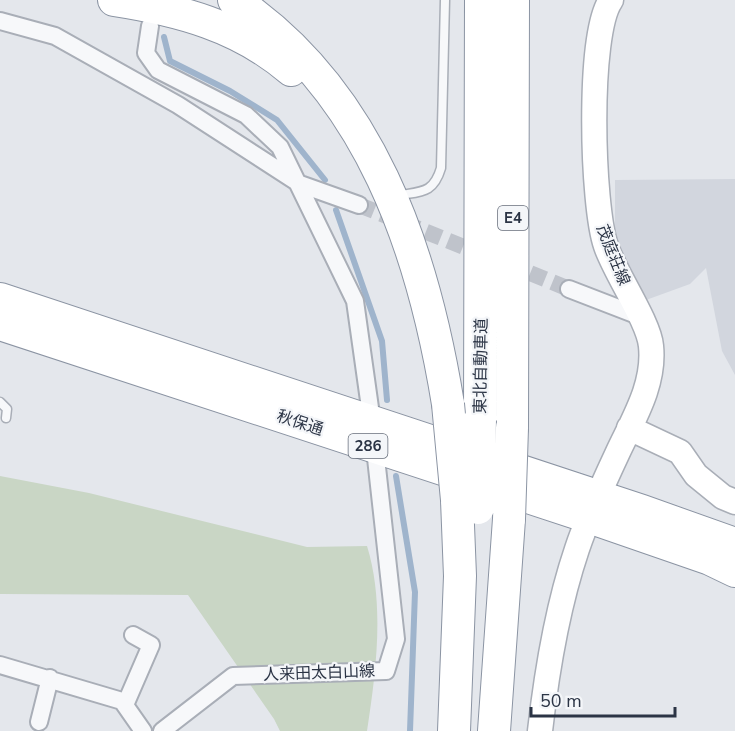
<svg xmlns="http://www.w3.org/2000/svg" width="735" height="731" font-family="'Nunito Sans','Noto Sans JP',sans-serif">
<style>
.built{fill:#d2d6de}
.green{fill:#c9d6c5}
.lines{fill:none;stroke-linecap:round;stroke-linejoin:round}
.stream{stroke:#9fb4cc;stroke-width:6}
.street-tunnel{stroke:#bfc3cb;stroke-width:16;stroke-dasharray:16 8;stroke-linecap:butt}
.lane-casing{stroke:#a9aeb7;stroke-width:11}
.street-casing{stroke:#a9aeb7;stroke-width:20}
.secondary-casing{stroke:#a9aeb7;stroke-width:27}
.highway-casing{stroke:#8b94a3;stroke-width:34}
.lane{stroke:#f7f8fa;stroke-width:8}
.street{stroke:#f7f8fa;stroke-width:16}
.secondary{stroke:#fff;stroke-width:24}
.highway{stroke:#fff;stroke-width:32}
.highway-bridge-casing{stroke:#8b94a3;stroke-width:34;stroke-linecap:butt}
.highway-bridge{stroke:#fff;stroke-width:32}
.labels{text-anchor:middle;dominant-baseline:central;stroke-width:4.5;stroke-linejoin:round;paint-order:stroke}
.shield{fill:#f4f6f9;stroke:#676e7b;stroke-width:1.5}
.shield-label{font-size:15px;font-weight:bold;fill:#2b3445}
.street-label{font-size:16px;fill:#2b3445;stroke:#f4f6f9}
</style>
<rect width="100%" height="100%" fill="#e4e7ec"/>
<!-- built -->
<path class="built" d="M 735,179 L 735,375 L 722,351 L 706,268 L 690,284 L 646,300 L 615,241 L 615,180 Z"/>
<!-- green -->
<path class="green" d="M 0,476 L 89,493 L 307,547 L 367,546 C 385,604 376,672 367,731 L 280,731 L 274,719 L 188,595 L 0,594 Z"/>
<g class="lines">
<!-- stream -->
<path class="stream" d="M 164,37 L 170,61 L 230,91 L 277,120 L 325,180
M 336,210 L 382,341 L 387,400
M 396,476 L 415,592 L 410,731"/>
<!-- street-tunnel -->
<path class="street-tunnel" d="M 359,205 L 484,255
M 508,264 L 569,289"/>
<defs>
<path id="lane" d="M 395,196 C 420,191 433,195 441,168 L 445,0
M 0,402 L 7,409 L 6,418"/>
<path id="street" d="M 0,21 L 55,36 L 178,105 L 300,184 L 359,205
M 150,26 L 146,53 L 158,70 L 246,115 L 280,147 L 355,301 L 372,422 L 396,639 L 386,671 L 233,676 L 162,731
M 569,289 L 639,316
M 0,665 L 122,701 L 143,731
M 125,705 L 151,645 L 133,635
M 39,722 L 50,678"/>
<path id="secondary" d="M 629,428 L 680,452 L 696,475 L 723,497 L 735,502
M 540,731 C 547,669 557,608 577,549 C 588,516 603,484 618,452 C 634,418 655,384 651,346 C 649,322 615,273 606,246 C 592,206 587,34 611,0"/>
<path id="highway" d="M 114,0 C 179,10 240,26 291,70
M 234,0 C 370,91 423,250 448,404
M 0,299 L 642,511 L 735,544
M 0,324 L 589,517 L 710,559 L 735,571
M 480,420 L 481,0
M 512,428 L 513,0
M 454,731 L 460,576 L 457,500
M 494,731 L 509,519"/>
</defs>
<!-- lane casing -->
<use href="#lane" class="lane-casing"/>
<!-- street casing -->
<use href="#street" class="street-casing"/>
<!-- secondary casing -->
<use href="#secondary" class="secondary-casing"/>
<!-- highway casing -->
<use href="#highway" class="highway-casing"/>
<!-- lane -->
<use href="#lane" class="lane"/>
<!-- street -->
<use href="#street" class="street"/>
<!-- secondary -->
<use href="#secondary" class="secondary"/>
<!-- highway -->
<use href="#highway" class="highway"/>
<defs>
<path id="highway-bridge" d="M 448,404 L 457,500
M 478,508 L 480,420
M 509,519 L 512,428"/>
</defs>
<!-- highway-bridge casing -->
<use href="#highway-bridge" class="highway-bridge-casing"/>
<!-- highway-bridge -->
<use href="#highway-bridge" class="highway-bridge"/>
</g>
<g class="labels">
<!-- shield labels -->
<g class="shield">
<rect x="498" y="206" width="30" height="24" rx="4.5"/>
<rect x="348.5" y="434" width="39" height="24" rx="4.5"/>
</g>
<g class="shield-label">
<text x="513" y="218">E4</text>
<text x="368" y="446">286</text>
</g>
<!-- street labels -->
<g class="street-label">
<text transform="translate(613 255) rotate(68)">茂庭荘線</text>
<text transform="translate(481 366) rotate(-89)">東北自動車道</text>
<text transform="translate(300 423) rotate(18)">秋保通</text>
<text transform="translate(319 673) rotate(-2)">人来田太白山線</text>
</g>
</g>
<!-- scale -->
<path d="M531 707v9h144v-9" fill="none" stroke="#2b3445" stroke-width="3"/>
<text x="540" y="707" font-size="18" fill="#2b3445" stroke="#f4f6f9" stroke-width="4.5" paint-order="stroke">50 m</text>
</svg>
